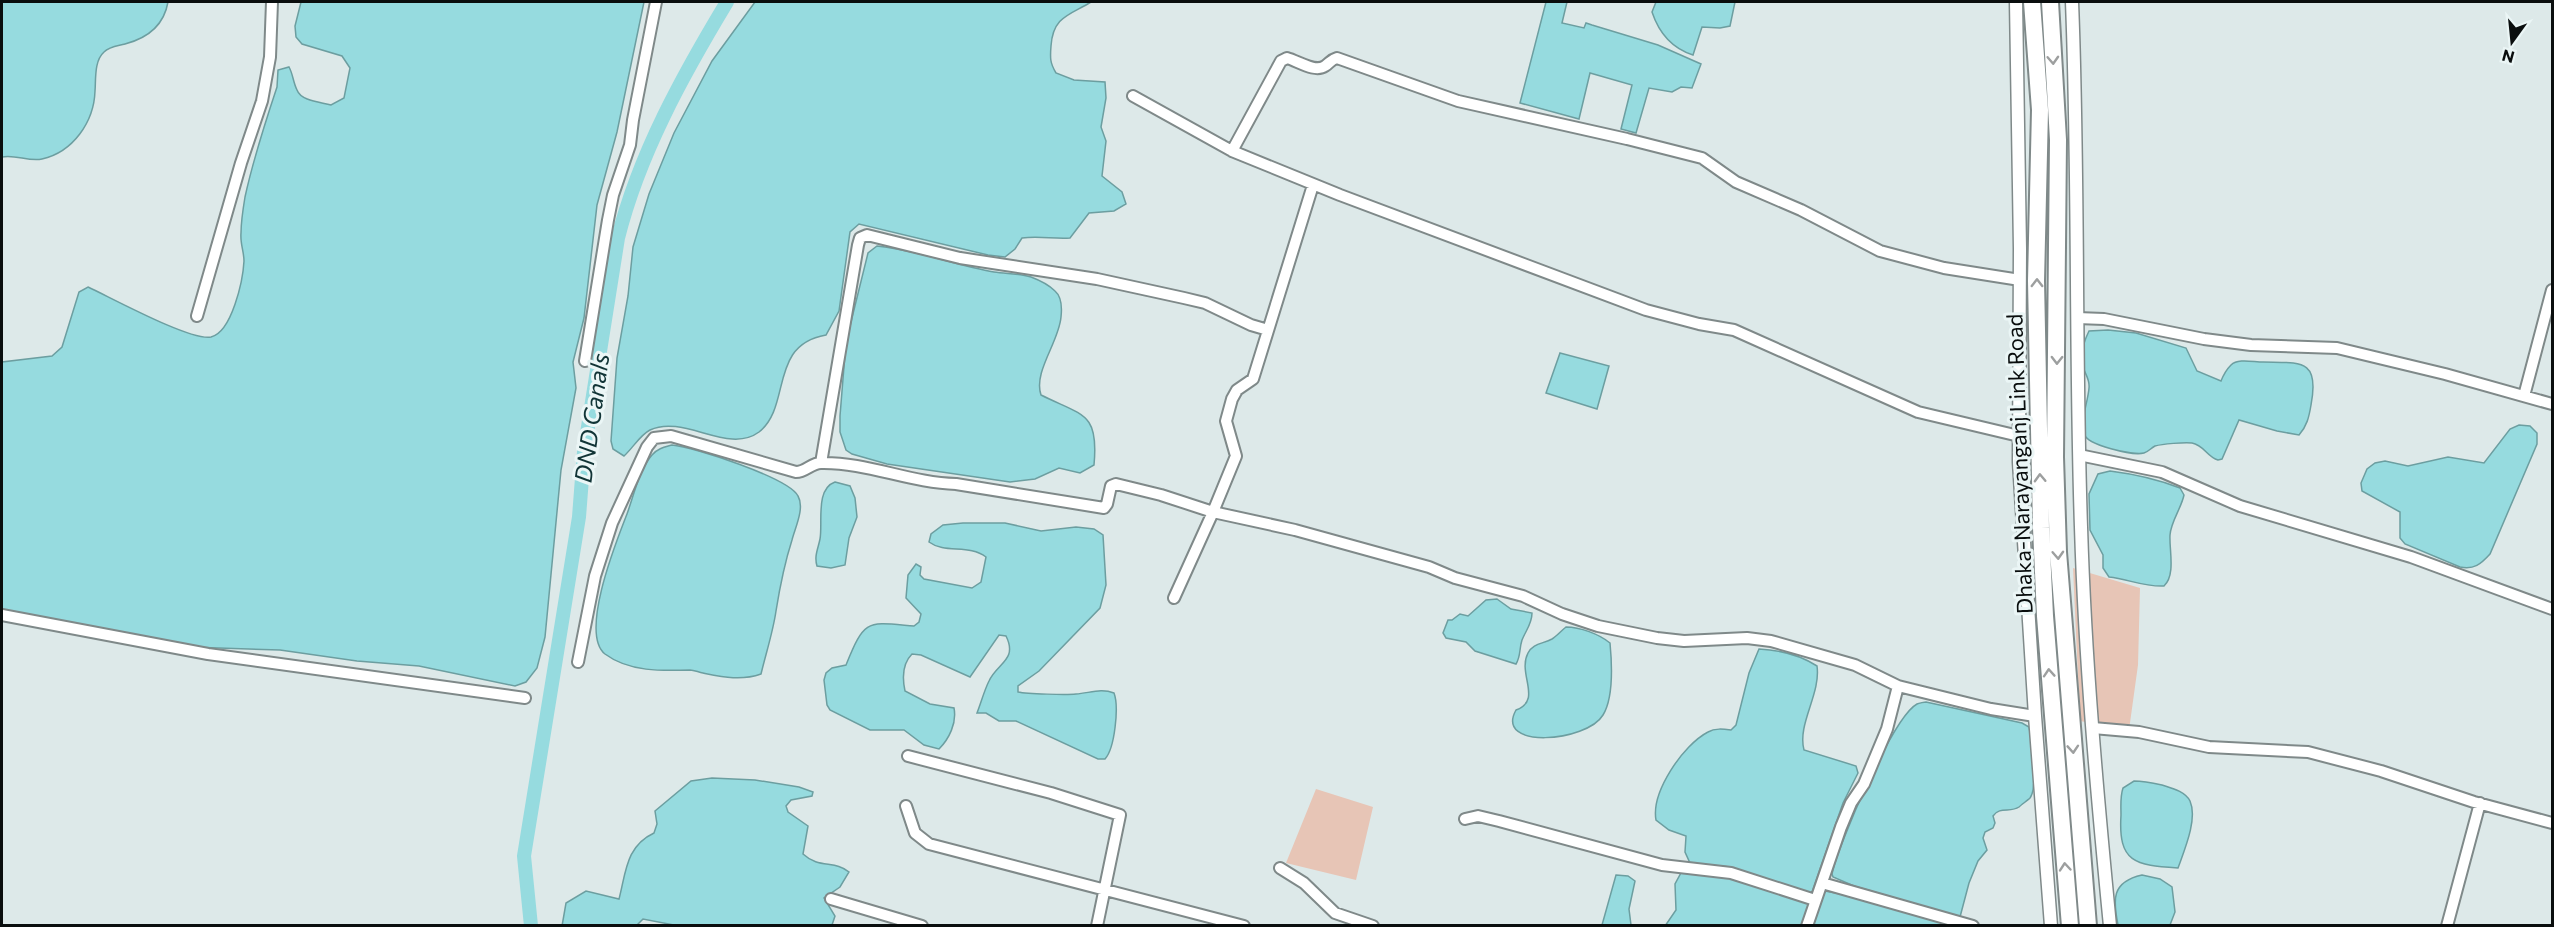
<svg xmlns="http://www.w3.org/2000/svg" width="2554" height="927" font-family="Commissioner,sans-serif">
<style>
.green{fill:#e7c5b6}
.water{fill:#96dbdf;stroke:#6c9ea0;stroke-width:1.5}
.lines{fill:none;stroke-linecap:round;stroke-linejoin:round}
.canal{stroke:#96dbdf;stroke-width:14}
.minor-casing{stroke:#7f8989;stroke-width:14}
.tertiary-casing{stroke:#7f8989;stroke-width:15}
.primary-casing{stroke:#7f8989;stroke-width:20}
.minor{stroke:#fff;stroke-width:10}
.tertiary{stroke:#fff;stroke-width:12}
.primary{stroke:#fff;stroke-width:16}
.oneway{stroke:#9d9f9f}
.labels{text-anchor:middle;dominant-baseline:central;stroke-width:6;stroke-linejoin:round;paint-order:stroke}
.street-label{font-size:22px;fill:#0a0e0e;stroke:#ebf6f6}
.water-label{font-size:24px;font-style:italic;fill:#113436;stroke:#ebf6f6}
</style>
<rect width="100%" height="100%" fill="#dde9e9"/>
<!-- green -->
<path class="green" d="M 2073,568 L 2140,588 L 2138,665 L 2129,730 L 2080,721 Z
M 1316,789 L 1373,807 L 1356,880 L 1286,863 Z"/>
<!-- water -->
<path class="water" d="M 2,2 L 168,2 C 164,25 148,38 125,44 C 118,46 110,46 104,52 C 94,61 96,79 95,91 C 94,122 73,152 42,159 C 29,162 15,154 2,157 Z
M 301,2 L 644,2 L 617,132 L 597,205 L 584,318 L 573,362 L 576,388 L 561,470 L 545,637 L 537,668 L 526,682 L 515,686 L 419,666 L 357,661 L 280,650 L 189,647 L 2,610 L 2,362 L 52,356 L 62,347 L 79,292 L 88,287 C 110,297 190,341 211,337 C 232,332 243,280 244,261 C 244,252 240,243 241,233 C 241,221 243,209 245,197 C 253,160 265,123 277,87 L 278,70 L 289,67 C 293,74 293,82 297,90 C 301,101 320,102 331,105 L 344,98 L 350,68 L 342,56 L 302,44 L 296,37 L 295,26 Z
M 755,2 L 1091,2 C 1070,15 1053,16 1051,46 C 1050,58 1050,63 1056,73 L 1074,80 L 1105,82 L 1106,98 L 1101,127 L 1106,141 L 1102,176 L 1122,192 L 1126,204 L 1114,211 L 1089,213 L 1070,238 C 1054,239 1039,236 1022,238 L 1015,249 L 1005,257 L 988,255 L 859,224 L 850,232 L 839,311 L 826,335 C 768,345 792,406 759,432 C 728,455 684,414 650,430 C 640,435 633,448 624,456 L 613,449 L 611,441 L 617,358 L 628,296 L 633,247 L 649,194 L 674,133 L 712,61 Z
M 1546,2 L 1567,2 L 1562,23 L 1584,28 L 1586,23 L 1592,25 L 1658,45 L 1701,64 L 1692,88 L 1681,87 L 1672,92 L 1649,88 L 1636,133 L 1621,129 L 1632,85 L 1590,73 L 1579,119 L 1520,103 Z
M 1656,2 L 1735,2 L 1730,26 L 1720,28 L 1702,27 L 1693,55 C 1671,48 1659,33 1652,12 Z
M 877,246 C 917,250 955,265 994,272 C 1006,274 1019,273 1031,277 C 1039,280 1049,285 1055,291 C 1062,297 1062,308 1061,317 C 1059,342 1033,372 1041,395 C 1083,416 1099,412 1094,465 L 1080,473 L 1059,468 L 1035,479 L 1010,482 L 887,464 L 852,454 L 846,450 L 840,432 L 840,416 L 845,354 L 850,326 L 868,253 Z
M 2108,330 L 2136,333 L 2186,348 L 2197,371 L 2221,381 C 2223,376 2227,369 2231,365 C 2238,358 2253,362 2263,362 C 2300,363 2320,358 2311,405 C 2309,417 2307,426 2299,435 L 2277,431 L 2239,420 L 2222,459 L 2218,460 C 2207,457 2204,445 2192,443 C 2185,442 2162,444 2155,446 C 2151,448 2148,452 2144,453 C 2133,456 2087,445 2084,434 C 2080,420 2088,402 2089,388 C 2090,379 2085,374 2083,367 C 2080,355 2084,341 2089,331 Z
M 1560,353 L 1609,366 L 1597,409 L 1546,393 Z
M 2519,425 L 2530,426 L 2537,433 L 2537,444 L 2490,554 C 2481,564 2474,570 2460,567 L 2405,544 L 2400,538 L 2400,512 L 2362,491 L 2361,483 L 2367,469 L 2375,463 L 2385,461 L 2408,466 L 2448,457 L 2484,463 L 2510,429 Z
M 672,445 C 694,447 789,478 798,496 C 805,508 795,528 792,540 C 784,565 780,586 776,611 C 773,632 766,653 761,674 C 741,681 723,677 703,673 C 698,672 694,670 690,670 C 662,671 629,672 605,654 C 579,633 617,540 627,514 C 634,495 639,470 652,455 C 658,448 665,447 672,445 Z
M 2110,471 C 2134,474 2157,479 2180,488 L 2184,495 C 2181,509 2171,521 2170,535 C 2169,549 2176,575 2164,586 C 2144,587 2128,579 2109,577 L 2103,568 L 2103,555 L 2090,530 L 2089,494 L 2098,474 Z
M 835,482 L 850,486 L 855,498 L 857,517 L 849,538 L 845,565 L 831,568 L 817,566 C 814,556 818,549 820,539 C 823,523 815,489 835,482 Z
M 963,523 L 1005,523 L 1041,531 L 1076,527 L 1094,529 L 1103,535 L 1106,585 L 1100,608 L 1039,671 L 1018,686 L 1018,692 C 1027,694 1067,695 1076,694 C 1090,693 1101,688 1114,693 C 1119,706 1115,748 1105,759 L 1098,759 L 1016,721 L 999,721 L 986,713 L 977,713 C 981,703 984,691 989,681 C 997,663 1018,660 1006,636 L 999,635 L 970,677 L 921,655 L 912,654 C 902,664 902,677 905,691 L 930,704 L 954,708 C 957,723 949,739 939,749 L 924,745 L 904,730 L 870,730 L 830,710 L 827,705 L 824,680 L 826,673 L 832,668 L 846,665 C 865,618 867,622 914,626 L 919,622 L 921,614 L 906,598 L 908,575 L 916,564 L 921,567 L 920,575 L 924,579 L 972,588 L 981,582 L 986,557 C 969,544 945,554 929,542 L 931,534 L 943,525 Z
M 1497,599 L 1511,609 L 1532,613 C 1532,624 1526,630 1522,640 C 1519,649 1521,656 1516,664 L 1475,651 L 1466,642 L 1446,638 L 1443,633 L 1448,620 L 1452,620 L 1460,614 L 1468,616 L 1486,600 Z
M 1566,627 C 1580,627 1599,634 1610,643 C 1612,664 1614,697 1603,715 C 1587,742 1494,750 1516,710 C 1543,700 1517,674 1528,653 C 1533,643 1543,644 1552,639 C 1557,636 1561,631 1566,627 Z
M 1759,649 C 1779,650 1800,655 1817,666 C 1821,694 1797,724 1804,750 L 1856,766 L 1858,773 L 1843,803 L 1811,895 L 1730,867 L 1690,863 L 1685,852 L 1686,836 L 1669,830 L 1656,820 C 1651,792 1683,745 1708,732 C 1715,728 1723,729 1731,730 L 1736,725 L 1749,673 Z
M 1926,702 L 2022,723 L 2029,727 C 2032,740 2038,788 2030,798 C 2028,800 2021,805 2019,807 C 2010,813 2000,806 1993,816 L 1995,823 L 1993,828 L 1985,832 L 1983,838 L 1987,850 L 1978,861 L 1969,883 L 1960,917 L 1854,886 L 1833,877 L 1832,874 C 1838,845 1893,717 1917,704 C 1919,703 1925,702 1926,702 Z
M 712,778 L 755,780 L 799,787 L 813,792 L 812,796 L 791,800 L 786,806 L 788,812 L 808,826 L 803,854 C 819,869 835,860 849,872 L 840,887 L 824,898 L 835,916 L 832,925 L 679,926 L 643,919 L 637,925 L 562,926 L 566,903 L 586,891 L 619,899 C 626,872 626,846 654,833 L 657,824 L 655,811 L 691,781 Z
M 2134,781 C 2144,781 2153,783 2162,785 C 2171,788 2185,791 2190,801 C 2198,819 2184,851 2178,868 C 2135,865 2118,863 2121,815 C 2121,806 2120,797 2123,788 Z
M 1682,871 L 1717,873 L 1810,903 L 1804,925 L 1665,926 L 1676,910 L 1675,884 Z
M 1616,875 L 1628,876 L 1635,881 L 1629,909 L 1631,925 L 1602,925 Z
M 2142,875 L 2160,879 L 2172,887 L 2175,912 L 2170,925 L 2118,925 C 2113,900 2111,882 2142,875 Z
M 1825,891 L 1852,896 L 1959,926 L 1813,926 Z"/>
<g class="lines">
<!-- canal -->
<path class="canal" d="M 531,926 L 524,856 L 579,517 L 584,452 L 618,238 C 639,154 683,75 727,2"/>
<defs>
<path id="minor" d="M 1133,96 L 1232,151 L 1340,195 L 1646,310 L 1699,324 L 1734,330 L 1918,412 L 2019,436
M 1232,151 L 1281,61 L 1287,58 C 1298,61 1315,73 1325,66 C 1330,63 1330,60 1337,58 L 1458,101 L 1627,139 L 1702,158 L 1736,182 L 1801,210 L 1880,251 L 1944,268 L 2020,280
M 1313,185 L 1253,379 L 1237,390 L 1232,399 L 1226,421 L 1236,456 L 1213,512 L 1295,530 L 1429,567 L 1455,578 L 1523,596 L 1562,614 L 1598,626 L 1657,638 L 1684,641 L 1747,638 L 1771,641 L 1855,665 L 1898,686 L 1991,709 L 2035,716
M 197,316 L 241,163 L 262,101 L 270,57 L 272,2
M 2077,318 L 2104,319 L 2204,339 L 2251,345 L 2337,348 L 2445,374 L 2552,404
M 585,361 L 608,220 L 613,195 L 630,145 L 633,120 L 656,2
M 2524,396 L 2552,290
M 2079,455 L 2162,472 L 2240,506 L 2411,557 L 2552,609
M 821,463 L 858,245 L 860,238 L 867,235 L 960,258 L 1097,279 L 1184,298 L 1205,303 L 1251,325 L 1268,330
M 2,615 L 208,654 L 525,698
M 578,662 L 595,576 L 612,523 L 647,447 L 654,438 L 671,436 L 796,472 C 806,472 811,463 821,463 C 867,462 910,483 956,484 L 1104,508 L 1107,504 L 1111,486 L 1116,484 L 1161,495 L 1213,512 L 1174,598
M 2093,728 L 2139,732 L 2209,747 L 2308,752 L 2381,771 L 2474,802 L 2552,823
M 908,756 L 1051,793 L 1120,815 L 1097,926
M 906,806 L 915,833 L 929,844 L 1244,926
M 1465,819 L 1478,816 L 1499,821 L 1662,865 L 1731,873 L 1815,900
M 1280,868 L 1304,883 L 1335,913 L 1373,926
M 1822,883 L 1973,926
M 831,899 L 922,926
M 1807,926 L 1841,827 L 1851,803 L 1864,784 L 1887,729 L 1898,686
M 2447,926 L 2480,803"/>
<path id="tertiary" d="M 2016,2 L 2020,249 L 2019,462 L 2035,716 L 2051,926
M 2072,2 C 2079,177 2075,352 2081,527 C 2085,660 2097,793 2110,926"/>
<path id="primary" d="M 2032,2 L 2040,110 L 2036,281 L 2041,528 L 2045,616 L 2070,926
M 2050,2 L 2058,140 L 2055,457 L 2058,552 L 2088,926"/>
</defs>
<!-- minor casing -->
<use href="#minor" class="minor-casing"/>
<!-- tertiary casing -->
<use href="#tertiary" class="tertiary-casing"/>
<!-- primary casing -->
<use href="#primary" class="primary-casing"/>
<!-- minor -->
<use href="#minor" class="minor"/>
<!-- tertiary -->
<use href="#tertiary" class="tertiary"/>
<!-- primary -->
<use href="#primary" class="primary"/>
</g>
<!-- one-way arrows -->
<defs><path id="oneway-chevron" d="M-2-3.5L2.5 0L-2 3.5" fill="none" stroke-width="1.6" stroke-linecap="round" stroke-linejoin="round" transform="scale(1.5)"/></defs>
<g class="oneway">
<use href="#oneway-chevron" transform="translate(2053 60) rotate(87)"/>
<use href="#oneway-chevron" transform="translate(2037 283) rotate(-90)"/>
<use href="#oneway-chevron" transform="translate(2057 360) rotate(91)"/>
<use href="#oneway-chevron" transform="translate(2040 478) rotate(-92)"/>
<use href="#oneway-chevron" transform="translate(2058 555) rotate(87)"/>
<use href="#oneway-chevron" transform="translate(2049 673) rotate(-94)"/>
<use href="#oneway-chevron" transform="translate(2073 749) rotate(86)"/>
<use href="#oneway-chevron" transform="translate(2065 867) rotate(-95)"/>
</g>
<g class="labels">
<!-- street labels -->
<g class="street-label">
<text transform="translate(2019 464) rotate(-92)">Dhaka-Narayanganj Link Road</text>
</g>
<!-- water labels -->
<g class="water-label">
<text transform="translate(591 418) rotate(-82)">DND Canals</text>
</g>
</g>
<!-- border -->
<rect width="2554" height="927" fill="none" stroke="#0a0e0e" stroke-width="6"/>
<!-- north arrow -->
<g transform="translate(2512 42) rotate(195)" stroke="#ebf6f6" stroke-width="4.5" paint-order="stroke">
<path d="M0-4.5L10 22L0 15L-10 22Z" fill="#0a0e0e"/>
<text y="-9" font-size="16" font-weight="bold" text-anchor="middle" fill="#0a0e0e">N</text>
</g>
</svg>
